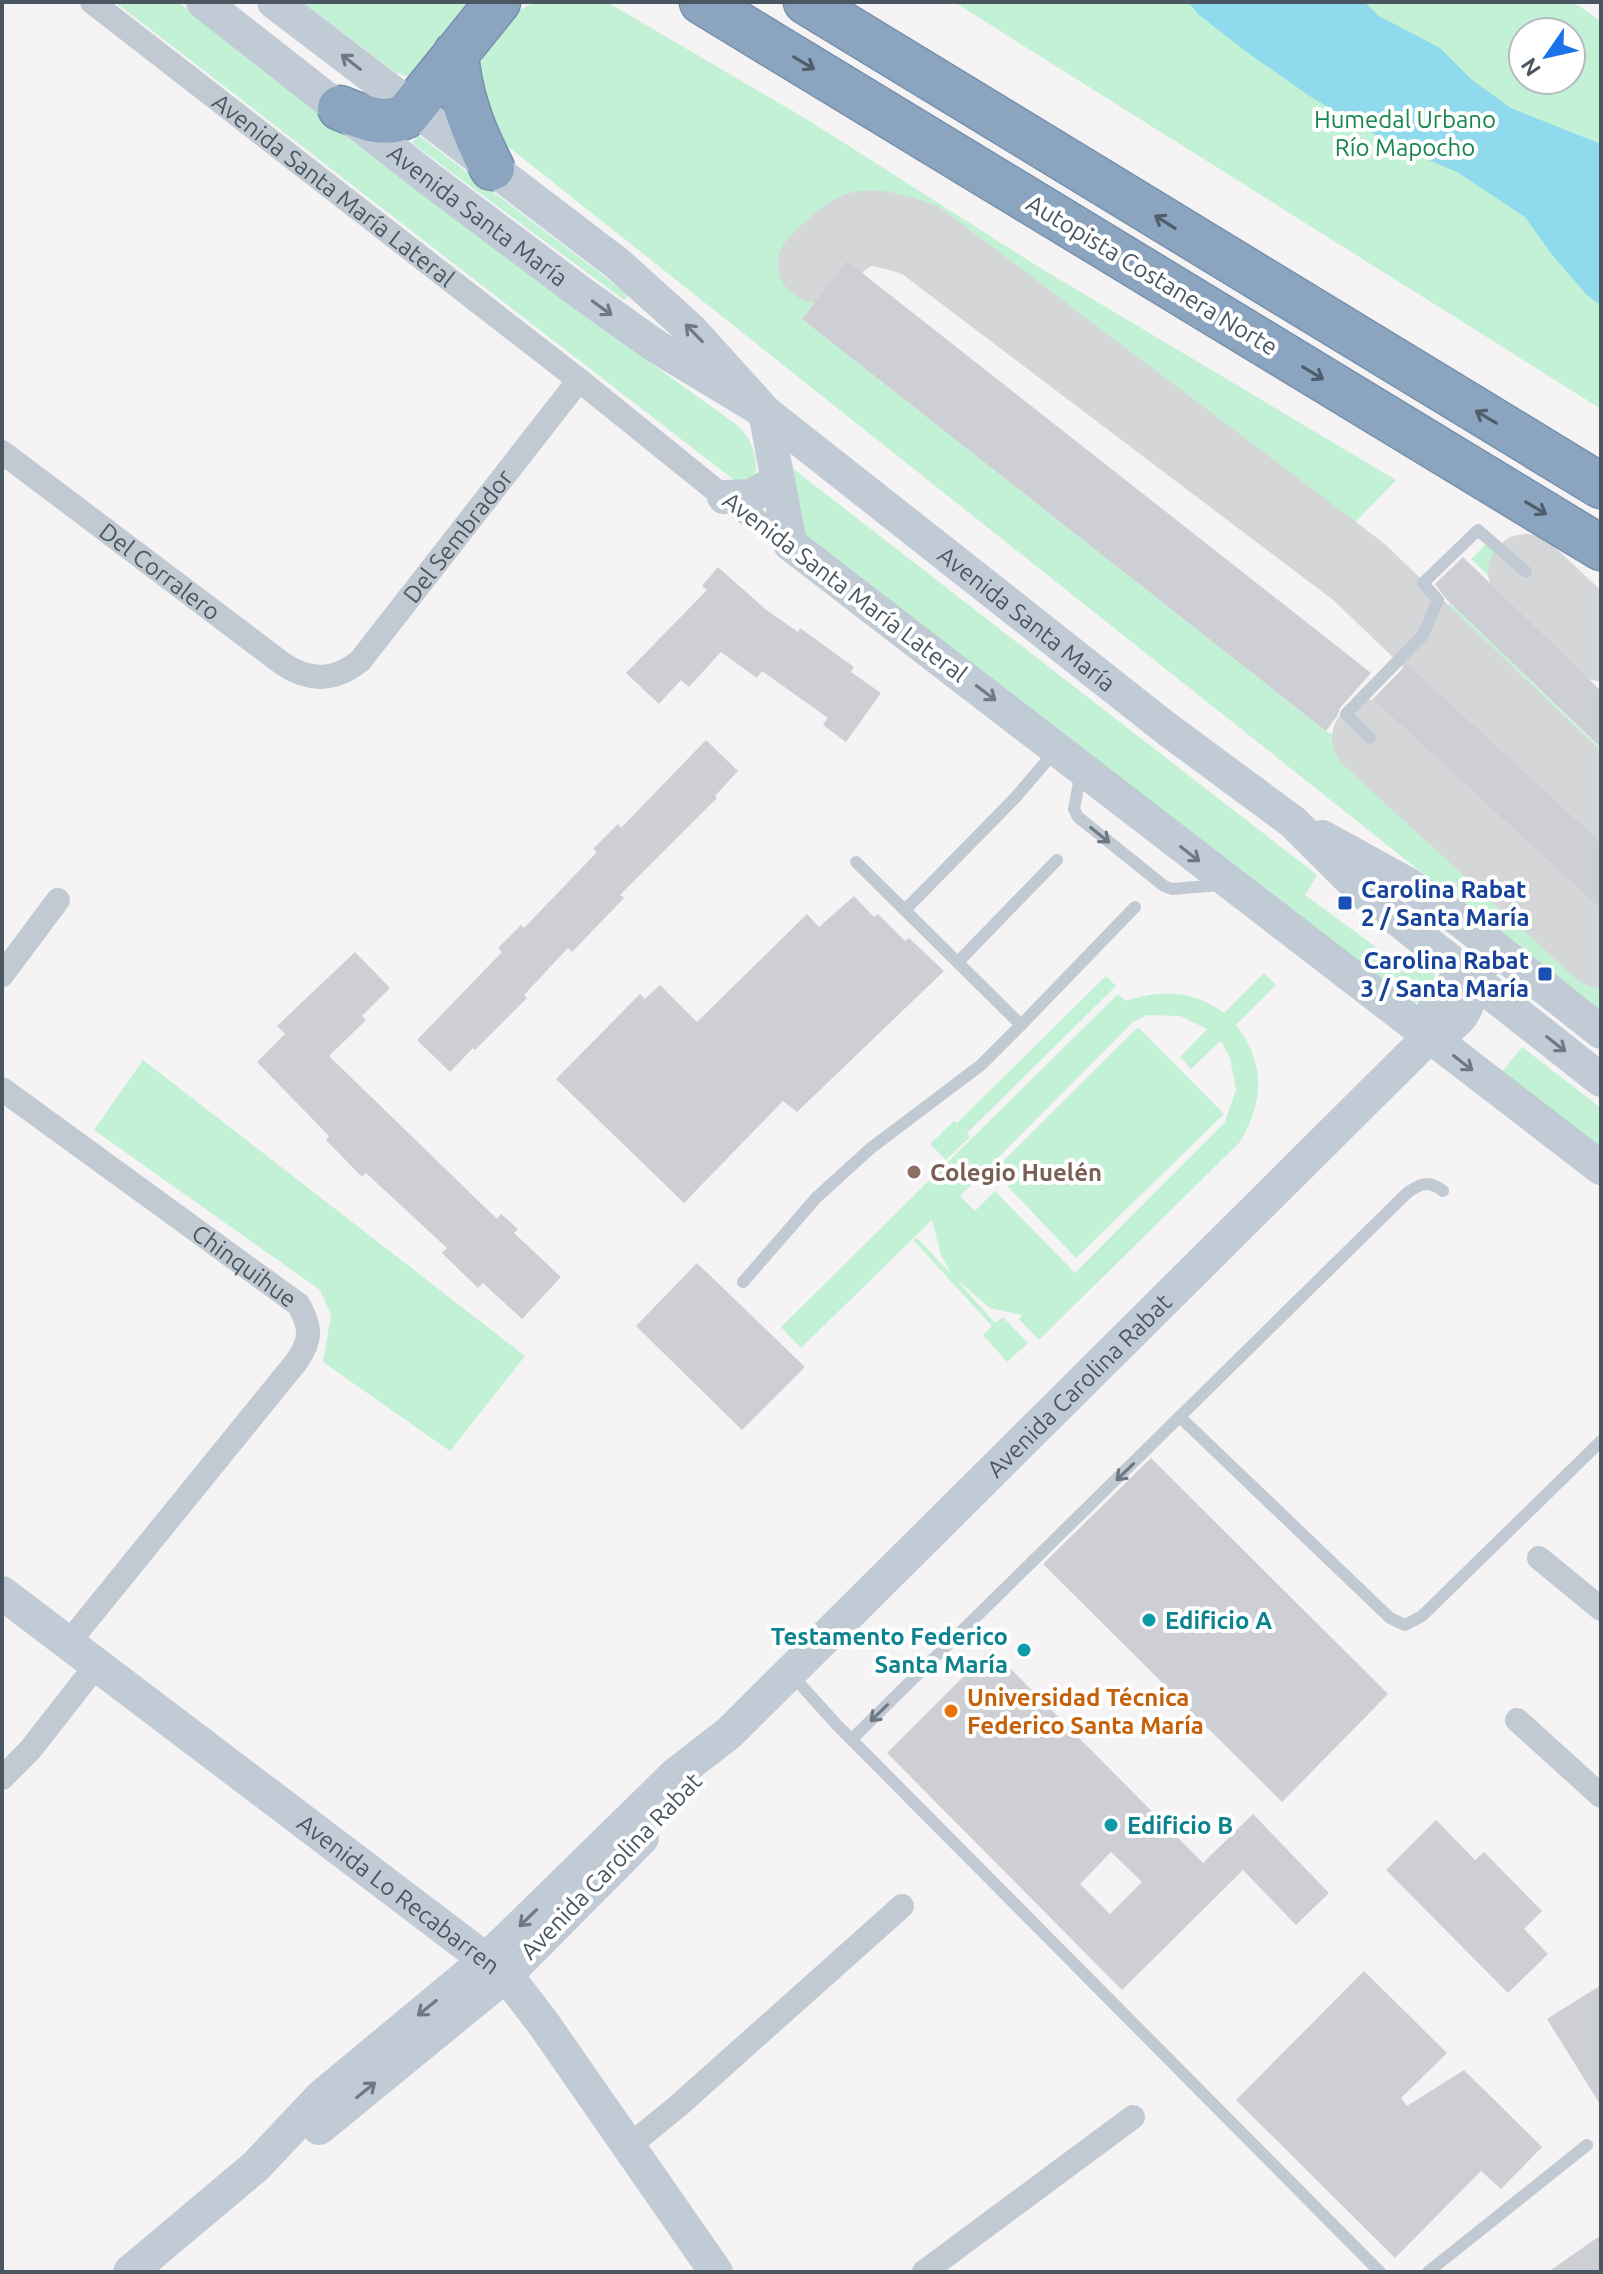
<svg xmlns="http://www.w3.org/2000/svg" width="1603" height="2274" font-family="Ubuntu,sans-serif">
<style>
.green{fill:#c3f1d5;fill-rule:evenodd}
.water{fill:#90daee}
.lines{fill:none;stroke-linecap:round;stroke-linejoin:round}
.taxiway{stroke:#d5d6d8;stroke-width:76}
.building{fill:#cdcfd5;fill-rule:evenodd}
.highway-casing{stroke:#7690ad;stroke-width:47}
.lane{stroke:#c1cad2;stroke-width:12}
.street{stroke:#c1cad2;stroke-width:24}
.secondary{stroke:#c1cbd6;stroke-width:34}
.highway{stroke:#8ba5c1;stroke-width:44}
.oneway{stroke:#6e7984}
.oneway2{stroke:#505e6b}
.oneway3{stroke:#6e7983}
.transit-dot{fill:#1a4fb4;stroke:#fff;stroke-width:3}
.education-dot{fill:#8d6e63;stroke:#fff;stroke-width:3}
.culture-dot{fill:#0f9aa8;stroke:#fff;stroke-width:3}
.food-dot{fill:#e8710a;stroke:#fff;stroke-width:3}
.labels{text-anchor:middle;dominant-baseline:central;stroke-width:8;stroke-linejoin:round;paint-order:stroke}
.park-label{font-size:24px;fill:#17864f;stroke:#fff}
.street-label{font-size:24px;fill:#4a5661;stroke:#fff}
.transit-label{font-size:24px;font-weight:bold;fill:#164399;stroke:#fff;text-anchor:start}
.education-label{font-size:24px;font-weight:bold;fill:#785e54;stroke:#fff;text-anchor:start}
.culture-label{font-size:24px;font-weight:bold;fill:#0d838f;stroke:#fff;text-anchor:start}
.food-label{font-size:24px;font-weight:bold;fill:#c56008;stroke:#fff;text-anchor:start}
</style>
<rect width="100%" height="100%" fill="#f5f3f3"/>
<!-- green -->
<path class="green" d="M 115,2 L 178,2 L 612,335 L 737,425 C 752,439 757,455 756,475 L 738,483 Z
M 302,2 L 477,2 L 419,72 L 407,76 L 396,73 Z
M 540,2 L 607,2 L 808,120 L 1042,269 L 1396,480 L 1343,535 L 917,213 L 885,210 L 851,216 L 803,270 L 826,288 L 802,319 L 1326,731 L 1333,735 L 1344,722 L 1601,961 L 1601,1015 L 505,144 C 498,132 488,119 483,106 C 468,64 497,11 540,2 Z
M 954,2 L 1573,2 L 1601,21 L 1601,409 ZM 1523,32 L 1571,32 L 1571,80 L 1523,80 Z
M 418,135 L 629,295 L 624,300 L 412,143 Z
M 787,464 L 1317,875 L 1305,895 L 1411,973 L 1423,957 L 1435,966 C 1436,986 1430,999 1410,1006 L 803,535 Z
M 1486,544 L 1601,657 L 1601,684 L 1471,559 Z
M 1530,558 L 1601,598 L 1601,625 Z
M 1450,603 L 1601,749 L 1601,782 L 1433,623 Z
M 1421,649 L 1601,821 L 1601,843 L 1405,663 Z
M 1373,699 L 1601,909 L 1601,932 L 1361,711 Z
M 1264,973 L 1276,985 L 1236,1025 C 1266,1064 1264,1101 1240,1142 L 1039,1340 L 1019,1319 L 1022,1315 L 990,1308 L 956,1279 L 995,1323 L 1003,1317 L 1028,1343 L 1007,1362 L 983,1335 L 992,1326 L 913,1240 L 917,1238 L 951,1274 L 941,1255 L 932,1220 L 801,1348 L 781,1327 L 1118,994 L 1126,1001 C 1161,989 1193,990 1224,1013 ZM 1147,1015 L 1180,1016 L 1207,1029 L 1180,1057 L 1191,1069 L 1220,1041 L 1222,1043 L 1230,1058 L 1236,1090 L 1225,1122 L 1075,1273 L 995,1191 L 975,1211 L 960,1196 L 1133,1022 Z
M 1106,976 L 1116,986 L 967,1133 L 970,1137 L 946,1160 L 930,1144 L 954,1121 L 957,1123 Z
M 1138,1027 L 1224,1114 L 1076,1258 L 993,1171 Z
M 1522,1047 L 1601,1108 L 1601,1151 L 1501,1073 Z
M 143,1060 L 525,1356 L 450,1451 L 323,1362 L 331,1315 L 320,1290 L 94,1130 Z"/>
<!-- water -->
<path class="water" d="M 1188,2 L 1364,2 L 1379,16 L 1440,48 L 1472,80 L 1511,108 L 1601,144 L 1601,306 L 1587,295 L 1553,256 L 1525,217 L 1457,172 L 1391,144 L 1311,97 L 1248,53 L 1199,15 Z"/>
<g class="lines">
<!-- taxiway -->
<path class="taxiway" d="M 816,264 C 859,222 862,221 920,240 L 1359,572 L 1601,804
M 1526,572 L 1601,643
M 1370,738 L 1601,950"/>
</g>
<!-- building -->
<path class="building" d="M 847,261 L 1371,673 L 1340,708 L 1337,716 L 1326,731 L 802,319 Z
M 1463,557 L 1601,691 L 1601,748 L 1447,600 L 1435,584 Z
M 718,567 L 765,609 L 798,632 L 800,628 L 854,667 L 851,672 L 881,693 L 846,742 L 823,725 L 828,718 L 762,671 L 757,678 L 721,652 L 689,687 L 681,680 L 659,704 L 626,673 L 707,590 L 702,586 Z
M 1407,664 L 1601,843 L 1601,909 L 1373,699 Z
M 706,740 L 738,771 L 715,796 L 717,798 L 620,895 L 624,898 L 572,952 L 568,948 L 524,995 L 527,998 L 475,1050 L 473,1048 L 450,1072 L 417,1040 L 502,952 L 498,948 L 521,925 L 524,928 L 597,852 L 593,849 L 618,824 L 621,828 Z
M 854,896 L 874,917 L 878,914 L 905,941 L 909,938 L 944,971 L 797,1112 L 783,1101 L 684,1203 L 556,1079 L 640,994 L 645,999 L 660,985 L 697,1022 L 807,914 L 819,927 Z
M 355,952 L 390,988 L 362,1016 L 366,1020 L 329,1056 L 497,1219 L 501,1214 L 518,1229 L 514,1233 L 561,1277 L 522,1319 L 483,1283 L 478,1288 L 442,1253 L 447,1248 L 366,1173 L 362,1177 L 326,1140 L 329,1136 L 257,1062 L 285,1034 L 277,1026 Z
M 697,1263 L 805,1367 L 742,1430 L 636,1326 Z
M 1151,1458 L 1388,1694 L 1282,1802 L 1043,1564 Z
M 991,1649 L 1203,1863 L 1253,1814 L 1329,1893 L 1296,1925 L 1243,1870 L 1122,1990 L 887,1753 ZM 1111,1852 L 1142,1882 L 1110,1914 L 1080,1884 Z
M 1436,1820 L 1475,1860 L 1484,1852 L 1542,1911 L 1524,1929 L 1548,1954 L 1508,1993 L 1386,1870 Z
M 1364,1971 L 1447,2053 L 1401,2098 L 1407,2106 L 1464,2070 L 1542,2147 L 1501,2189 L 1481,2171 L 1395,2258 L 1236,2100 Z
M 1601,1985 L 1601,2106 L 1547,2019 Z
M 1601,2235 L 1601,2272 L 1548,2272 Z"/>
<g class="lines">
<defs>
<path id="highway" d="M 702,2 L 1601,548
M 806,2 L 1601,486
M 456,53 C 459,95 473,131 492,168
M 340,108 C 362,117 384,127 406,116 L 498,2"/>
</defs>
<!-- highway casing -->
<use href="#highway" class="highway-casing"/>
<!-- lane -->
<path class="lane" d="M 1370,738 L 1346,714 L 1423,635 L 1438,600 L 1423,583 L 1478,530 L 1526,572
M 1081,772 L 1074,809 L 1078,817 L 1164,886 L 1172,889 L 1220,885
M 905,910 L 1015,798 L 1056,750
M 958,962 L 1057,860
M 1021,1025 L 1135,907
M 743,1282 L 817,1197 L 871,1148 L 981,1065 L 1021,1025 L 856,862
M 1181,1418 L 1390,1618 L 1405,1625 L 1422,1616 L 1601,1441
M 790,1673 L 837,1725 L 1380,2272
M 852,1739 L 1407,1193 C 1421,1183 1429,1180 1443,1191
M 1428,2272 L 1587,2145"/>
<!-- street -->
<g class="street">
<path id="s1" d="M 92,2 L 579,380 L 724,497 L 790,544"/>
<path id="s2" d="M 2,452 L 283,664 C 310,682 335,681 360,661 L 579,380"/>
<path d="M 2,975 L 58,900"/>
<path id="s3" d="M 2,1089 L 299,1305 C 311,1328 312,1339 297,1361 L 69,1642"/>
<path d="M 1539,1558 L 1601,1609"/>
<path d="M 1517,1720 L 1601,1796"/>
<path d="M 2,1778 L 30,1750 L 98,1663"/>
<path d="M 629,2146 L 678,2106 L 902,1906"/>
<path d="M 924,2272 L 1133,2117"/>
</g>
<!-- secondary -->
<g class="secondary">
<path id="s4" d="M 203,2 L 424,175 L 584,295 L 654,345 L 765,412 L 1167,729 L 1293,822 L 1363,892 L 1601,1080"/>
<path d="M 274,2 L 618,264 L 690,329 L 765,412 L 790,544 L 1601,1168"/>
<path d="M 724,497 L 751,496 L 778,481"/>
<path d="M 1322,837 L 1409,885 L 1461,921 L 1601,1032"/>
<path d="M 1429,1037 L 1432,1013 L 1453,985 L 1472,978 L 1483,965"/>
<path id="s5" d="M 2,1593 L 506,1975 L 543,2023 L 716,2272"/>
<path d="M 319,2128 L 506,1975 L 642,1838"/>
<path id="s6" d="M 130,2272 L 256,2166 L 322,2096 L 487,1959 L 675,1775 L 729,1733 L 1429,1037 C 1459,1026 1471,1010 1472,978"/>
</g>
<!-- highway -->
<use href="#highway" class="highway"/>
</g>
<!-- one-way arrows -->
<defs><path id="oneway-shaft" d="M-6 0H5M1.5-3L5.5 0L1.5 3" fill="none" stroke-width="1.6" stroke-linecap="round" stroke-linejoin="round" transform="scale(2)"/></defs>
<g class="oneway">
<use href="#oneway-shaft" transform="translate(351 62) rotate(-142)"/>
<use href="#oneway-shaft" transform="translate(602 308) rotate(36)"/>
<use href="#oneway-shaft" transform="translate(694 333) rotate(-134)"/>
<use href="#oneway-shaft" transform="translate(986 693) rotate(37)"/>
<use href="#oneway-shaft" transform="translate(1190 854) rotate(38)"/>
<use href="#oneway-shaft" transform="translate(1556 1044) rotate(38)"/>
<use href="#oneway-shaft" transform="translate(1463 1063) rotate(38)"/>
<use href="#oneway-shaft" transform="translate(528 1918) rotate(136)"/>
<use href="#oneway-shaft" transform="translate(427 2008) rotate(141)"/>
<use href="#oneway-shaft" transform="translate(366 2090) rotate(-39)"/>
</g>
<g class="oneway2">
<use href="#oneway-shaft" transform="translate(804 63) rotate(31)"/>
<use href="#oneway-shaft" transform="translate(1165 222) rotate(-148)"/>
<use href="#oneway-shaft" transform="translate(1313 373) rotate(31)"/>
<use href="#oneway-shaft" transform="translate(1486 417) rotate(-149)"/>
<use href="#oneway-shaft" transform="translate(1536 508) rotate(31)"/>
</g>
<g class="oneway3">
<use href="#oneway-shaft" transform="translate(1100 835) rotate(39)"/>
<use href="#oneway-shaft" transform="translate(1125 1472) rotate(136)"/>
<use href="#oneway-shaft" transform="translate(879 1713) rotate(136)"/>
</g>
<!-- markers -->
<g class="transit-dot">
<rect x="1337" y="895" width="16" height="16" rx="4"/>
<rect x="1537" y="966" width="16" height="16" rx="4"/>
</g>
<circle class="education-dot" cx="914" cy="1172" r="8"/>
<g class="culture-dot">
<circle cx="1149" cy="1620" r="8"/>
<circle cx="1024" cy="1650" r="8"/>
<circle cx="1111" cy="1825" r="8"/>
</g>
<circle class="food-dot" cx="951" cy="1711" r="8"/>
<g class="labels">
<!-- park labels -->
<g class="park-label">
<text x="1405" y="119">Humedal Urbano<tspan x="1405" dy="28">Río Mapocho</tspan></text>
</g>
<!-- street labels -->
<g class="street-label">
<text stroke="none"><textPath href="#s1" startOffset="306">Avenida Santa María Lateral</textPath></text>
<text stroke="none"><textPath href="#s4" startOffset="348">Avenida Santa María</textPath></text>
<text transform="translate(1152 275) rotate(31)">Autopista Costanera Norte</text>
<text stroke="none"><textPath href="#s2" startOffset="594">Del Sembrador</textPath></text>
<text stroke="none"><textPath href="#s2" startOffset="198">Del Corralero</textPath></text>
<text transform="translate(845 587) rotate(37)">Avenida Santa María Lateral</text>
<text stroke="none"><textPath href="#s4" startOffset="1030">Avenida Santa María</textPath></text>
<text stroke="none"><textPath href="#s3" startOffset="300">Chinquihue</textPath></text>
<text stroke="none"><textPath href="#s6" startOffset="1300">Avenida Carolina Rabat</textPath></text>
<text transform="translate(611 1866) rotate(-46)">Avenida Carolina Rabat</text>
<text stroke="none"><textPath href="#s5" startOffset="498">Avenida Lo Recabarren</textPath></text>
</g>
<!-- transit labels -->
<g class="transit-label">
<text x="1361" y="889">Carolina Rabat<tspan x="1361" dy="28">2 / Santa María</tspan></text>
<text x="1529" y="960" text-anchor="end">Carolina Rabat<tspan x="1529" dy="28">3 / Santa María</tspan></text>
</g>
<!-- education labels -->
<g class="education-label">
<text x="930" y="1172">Colegio Huelén</text>
</g>
<!-- culture labels -->
<g class="culture-label">
<text x="1165" y="1620">Edificio A</text>
<text x="1008" y="1636" text-anchor="end">Testamento Federico<tspan x="1008" dy="28">Santa María</tspan></text>
<text x="1127" y="1825">Edificio B</text>
</g>
<!-- food labels -->
<g class="food-label">
<text x="967" y="1697">Universidad Técnica<tspan x="967" dy="28">Federico Santa María</tspan></text>
</g>
</g>
<!-- border -->
<rect width="1603" height="2274" fill="none" stroke="#4a5661" stroke-width="8"/>
<!-- north arrow -->
<g transform="translate(1547 56) rotate(236)"><circle r="38" fill="#ffffff" stroke="#b7bbc0" stroke-width="2"/>
<path d="M0-6L14 30L0 20L-14 30Z" fill="#1a73e8"/>
<text y="-12" font-size="22" font-weight="bold" text-anchor="middle" fill="#4a5661">N</text>
</g>
</svg>
